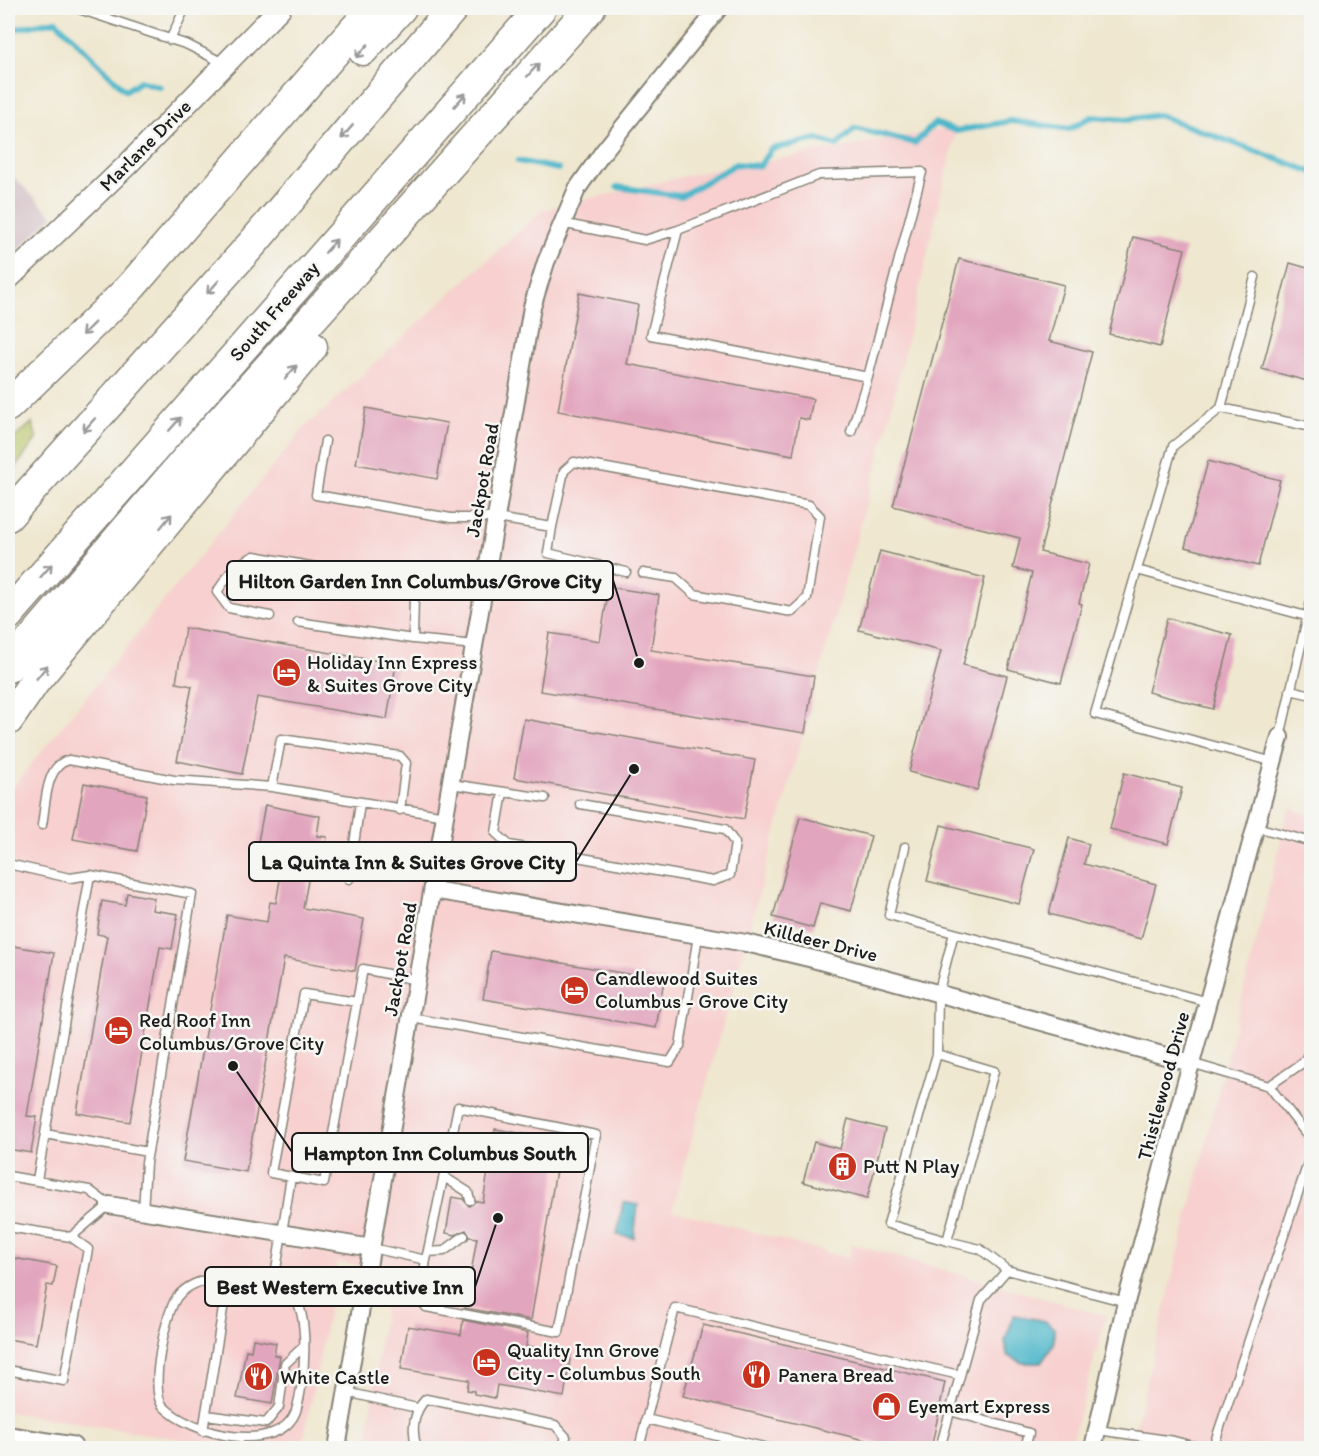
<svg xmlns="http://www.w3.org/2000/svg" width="1319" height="1456" font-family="Itim,sans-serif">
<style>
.built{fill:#f7d0cf}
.industrial{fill:#d2bec5}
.green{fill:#b5c365;stroke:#687040;stroke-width:1.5}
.water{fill:#4db7ca;stroke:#346a73;stroke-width:1.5}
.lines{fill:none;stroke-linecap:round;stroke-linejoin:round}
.stream{stroke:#4db7ca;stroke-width:6}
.building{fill:#e2a5be}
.service-casing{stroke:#868276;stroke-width:11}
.minor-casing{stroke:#868276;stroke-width:20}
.tertiary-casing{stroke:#868276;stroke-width:24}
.secondary-casing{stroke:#868276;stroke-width:26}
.motorway-casing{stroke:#868276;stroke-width:33}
.service{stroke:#fff;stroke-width:8}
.minor{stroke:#fff;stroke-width:16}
.tertiary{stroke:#fff;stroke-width:21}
.secondary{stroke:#fff;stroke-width:22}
.motorway{stroke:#fff;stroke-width:30}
.oneway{stroke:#999}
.labels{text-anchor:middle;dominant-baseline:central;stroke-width:5;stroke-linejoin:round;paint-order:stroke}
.street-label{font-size:20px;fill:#1c1c1c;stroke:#f6f6f2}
.poi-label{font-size:20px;fill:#1c1c1c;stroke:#f6f6f2;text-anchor:start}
.leader{fill:none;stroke:#1c1c1c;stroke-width:2}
.callout-dot{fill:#1c1c1c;stroke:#f6f6f2;stroke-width:2}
.callout{fill:#f6f6f2;stroke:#1c1c1c;stroke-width:2}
.callout-label{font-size:21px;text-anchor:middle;font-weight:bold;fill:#1c1c1c}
</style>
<rect width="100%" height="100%" fill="#f6f6f2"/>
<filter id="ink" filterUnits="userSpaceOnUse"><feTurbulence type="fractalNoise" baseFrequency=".0167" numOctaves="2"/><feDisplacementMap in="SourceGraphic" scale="12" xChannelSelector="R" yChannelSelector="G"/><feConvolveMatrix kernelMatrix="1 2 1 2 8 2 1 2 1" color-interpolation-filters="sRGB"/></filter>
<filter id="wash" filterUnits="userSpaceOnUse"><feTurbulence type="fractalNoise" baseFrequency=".008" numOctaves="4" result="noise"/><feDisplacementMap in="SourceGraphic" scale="24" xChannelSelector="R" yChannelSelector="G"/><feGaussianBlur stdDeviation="1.35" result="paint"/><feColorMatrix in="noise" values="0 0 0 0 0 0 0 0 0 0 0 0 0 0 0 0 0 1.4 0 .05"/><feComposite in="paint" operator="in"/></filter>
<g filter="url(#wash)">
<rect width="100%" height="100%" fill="#efe7cf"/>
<!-- built -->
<path class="built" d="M 957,127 L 884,439 L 672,1210 L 848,1258 L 852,1244 L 1106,1316 L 1070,1448 L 366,1448 L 389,1272 L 338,1262 L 302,1448 L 237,1448 L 8,1412 L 8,793 L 303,429 L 542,210 L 703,172 Z
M 1289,808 L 1312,815 L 1311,1448 L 1130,1448 Z"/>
<!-- industrial -->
<path class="industrial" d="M 8,172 L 53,216 L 8,260 Z"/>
<!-- green -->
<path class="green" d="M 32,423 L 37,438 L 8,478 L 8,443 Z"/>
<!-- water -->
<path class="water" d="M 623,1202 L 638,1205 L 634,1238 L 617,1235 Z
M 1014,1315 L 1045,1321 L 1054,1328 L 1054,1344 L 1041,1363 L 1023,1363 L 1007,1355 L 1005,1341 Z"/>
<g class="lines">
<!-- stream -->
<path class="stream" d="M 8,30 L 56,21 L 126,91 L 140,81 L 160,87
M 518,161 L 558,169
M 617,187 L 681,196 L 736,164 L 760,166 L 771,149 L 817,139 L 837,145 L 855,128 L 915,143 L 935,123 L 956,131 L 1011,121 L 1070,129 L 1091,117 L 1126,120 L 1158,115 L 1312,172"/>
</g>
<g id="blocks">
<!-- building -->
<path class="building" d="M 1133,237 L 1185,249 L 1160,347 L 1109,334 Z
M 959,259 L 1064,285 L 1049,341 L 1092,352 L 1040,552 L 1089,564 L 1079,603 L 1082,604 L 1061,683 L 1008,669 L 1032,573 L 1013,568 L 1020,538 L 893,506 Z
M 1290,263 L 1311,269 L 1311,382 L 1262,369 Z
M 579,293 L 638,305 L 627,364 L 813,399 L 809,420 L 799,418 L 793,455 L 558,411 Z
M 366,408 L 447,423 L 437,479 L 356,464 Z
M 1208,461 L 1280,480 L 1258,566 L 1185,547 Z
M 880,551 L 985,578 L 963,665 L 1007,676 L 977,790 L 909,772 L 941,651 L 859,630 Z
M 609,587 L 659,595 L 651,650 L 814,676 L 805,733 L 540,691 L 549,633 L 600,641 Z
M 1167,618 L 1232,635 L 1213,709 L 1148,692 Z
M 185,628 L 396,664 L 387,719 L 257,697 L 242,774 L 177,761 L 192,686 L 176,683 Z
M 524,719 L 755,760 L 744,819 L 514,778 Z
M 1124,773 L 1182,788 L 1168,844 L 1110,829 Z
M 84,783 L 147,795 L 137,851 L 73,839 Z
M 265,805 L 320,816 L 317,836 L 327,837 L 323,862 L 312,859 L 303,908 L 364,919 L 355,971 L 284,958 L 246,1172 L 183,1161 L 227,915 L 267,922 L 270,902 L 276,903 L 281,874 L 253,868 Z
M 800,817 L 871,836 L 851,911 L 820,903 L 813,928 L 773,917 Z
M 941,825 L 1034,849 L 1019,904 L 927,881 Z
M 1069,838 L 1089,844 L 1084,864 L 1156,884 L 1141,939 L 1049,914 Z
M 127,893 L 154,898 L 152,910 L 178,914 L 172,949 L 160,947 L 130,1122 L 77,1113 L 107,936 L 97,934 L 102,901 L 125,905 Z
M 8,945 L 54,953 L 27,1116 L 37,1117 L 31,1153 L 8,1149 Z
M 491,951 L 664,980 L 656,1028 L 483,999 Z
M 848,1119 L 885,1129 L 867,1199 L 803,1182 L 814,1142 L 840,1149 Z
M 495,1129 L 561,1140 L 531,1320 L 465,1308 L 477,1238 L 470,1237 L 466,1230 L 455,1235 L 446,1233 L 452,1197 L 463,1199 L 469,1206 L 476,1201 L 483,1202 Z
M 8,1257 L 57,1266 L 53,1286 L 47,1285 L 36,1344 L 8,1339 Z
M 463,1320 L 528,1333 L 526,1346 L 571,1354 L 564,1397 L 497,1385 L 495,1398 L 474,1394 L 474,1391 L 467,1390 L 469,1380 L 401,1369 L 408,1326 L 461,1335 Z
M 703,1325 L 945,1382 L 931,1449 L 902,1449 L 683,1396 Z
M 253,1339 L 276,1343 L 274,1355 L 280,1356 L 272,1404 L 237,1398 L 246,1350 L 251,1351 Z"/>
</g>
</g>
<g filter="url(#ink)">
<use href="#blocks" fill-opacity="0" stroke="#868276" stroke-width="1.5"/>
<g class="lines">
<defs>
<path id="service" d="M 76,8 L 188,45 L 225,64
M 170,40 L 185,8
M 561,223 L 645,240 L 678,230 L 819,175 L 922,172 L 868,377 L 651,335 L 678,230
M 1221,408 L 1255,277
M 851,432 L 868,377
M 325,441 L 316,495 L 451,518 L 496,518 L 552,527 L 564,471 L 574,462 L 809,505 L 820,516 L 807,598 L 792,612 L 694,594 L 676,578 L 643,573
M 552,527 L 548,553 L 626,572
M 1137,570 L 1306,616
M 270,616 L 229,608 L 217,592 L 234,567 L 254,556 L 411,584 L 414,596 L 413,639
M 298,622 L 413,639 L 475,645
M 1290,690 L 1312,695
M 1280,737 L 1312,597
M 1274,762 L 1095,714 L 1173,446 L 1221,408 L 1312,427
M 451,784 L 545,798
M 272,787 L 281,739 L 400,756 L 406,763 L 400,810
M 503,792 L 496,833 L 509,845 L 713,881 L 730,875 L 735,843 L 725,829 L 580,804
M 42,825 C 46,804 45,765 69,760 L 174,780 L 272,787 L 445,816
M 1256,827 L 1312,842
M 905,847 L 889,915 L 954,933
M 8,864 L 70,878 L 90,875 L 192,894 L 146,1163 L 143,1211
M 349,879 L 360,803
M 357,1002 L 304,994 L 271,1173 L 324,1183 L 363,969 L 417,980
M 411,1018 L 670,1062 L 680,1046 L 698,936
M 937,1054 L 888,1224 L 947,1241
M 1191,1063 L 1269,1086 L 1312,1141
M 1269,1086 L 1304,1062 L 1312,1046
M 45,1134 L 148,1152
M 8,1176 L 89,1190 L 109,1205 L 71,1237
M 444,1177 L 468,1192 L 470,1200
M 37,1180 L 90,875
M 8,1227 L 71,1237 L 88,1249 L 64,1381 L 8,1370
M 372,1248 L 426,1260 L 458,1107 L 596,1135 L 559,1332 L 426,1307 L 420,1298 L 426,1260
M 428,1252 L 444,1251 L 464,1236
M 1007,1270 L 980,1249 L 947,1241 L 994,1071 L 937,1054 L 938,994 L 954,933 L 1208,1002
M 217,1277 C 237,1278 277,1275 291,1291 C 312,1315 304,1384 296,1411 C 279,1456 190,1435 163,1406 C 149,1391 165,1313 177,1297 C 188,1284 201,1281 217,1277 Z
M 274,1282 L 291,1177
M 346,1392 L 417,1408
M 950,1411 L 1029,1433 L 1025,1448
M 206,1415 L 266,1423 L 279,1407 L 285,1364 L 304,1346
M 646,1419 L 768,1448
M 1098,1430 L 1174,1441 L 1201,1448
M 203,1431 L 228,1278
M 417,1448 C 411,1431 413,1412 426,1399 L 555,1425 L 566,1437 L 562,1448
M 639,1448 L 675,1308 L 959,1375
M 940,1448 L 981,1300 L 1007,1270 L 1126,1302
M 1213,1448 L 1312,1151"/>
<path id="minor" d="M 433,890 L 746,943 L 813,959 L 1191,1063
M 109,1205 L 372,1248
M 337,1448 L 532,307 L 546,262 L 577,189 L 603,152 L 719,8
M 1093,1448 L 1126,1302 L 1280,737"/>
<path id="tertiary" d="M 8,279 L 127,165 L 280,8"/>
<path id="secondary" d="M 8,1438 L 71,1448"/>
<path id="motorway" d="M 363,50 L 401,8
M 8,406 L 130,288 L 373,8
M 8,516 L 253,243 L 453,8
M 8,615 L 541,8
M 8,667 L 191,454 L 590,8
M 8,720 L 35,681 L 312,347"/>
</defs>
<!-- service casing -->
<use href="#service" class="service-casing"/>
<!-- minor casing -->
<use href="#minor" class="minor-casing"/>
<!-- tertiary casing -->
<use href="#tertiary" class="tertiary-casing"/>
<!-- secondary casing -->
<use href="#secondary" class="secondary-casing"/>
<!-- motorway casing -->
<use href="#motorway" class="motorway-casing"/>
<!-- service -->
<use href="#service" class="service"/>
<!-- minor -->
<use href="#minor" class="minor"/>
<!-- tertiary -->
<use href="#tertiary" class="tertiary"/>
<!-- secondary -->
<use href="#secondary" class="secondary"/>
<!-- motorway -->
<use href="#motorway" class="motorway"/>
</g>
<!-- one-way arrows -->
<defs><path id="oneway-shaft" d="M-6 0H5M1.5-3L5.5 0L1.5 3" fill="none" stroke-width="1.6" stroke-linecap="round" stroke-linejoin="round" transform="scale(1.5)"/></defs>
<g class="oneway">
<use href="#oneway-shaft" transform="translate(362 51) rotate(132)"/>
<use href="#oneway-shaft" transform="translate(533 70) rotate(-48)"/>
<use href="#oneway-shaft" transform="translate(460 100) rotate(-49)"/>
<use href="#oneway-shaft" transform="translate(347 132) rotate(130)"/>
<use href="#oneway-shaft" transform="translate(331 246) rotate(-49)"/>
<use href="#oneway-shaft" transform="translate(213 287) rotate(132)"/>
<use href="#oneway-shaft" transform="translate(88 329) rotate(135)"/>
<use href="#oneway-shaft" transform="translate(291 372) rotate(-50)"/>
<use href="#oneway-shaft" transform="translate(175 424) rotate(-49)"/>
<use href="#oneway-shaft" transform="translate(89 425) rotate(132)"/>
<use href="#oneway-shaft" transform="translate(166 521) rotate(-51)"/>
<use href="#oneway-shaft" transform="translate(46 571) rotate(-49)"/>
<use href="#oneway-shaft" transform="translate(42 672) rotate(-51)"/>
</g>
</g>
<!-- icons -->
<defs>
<symbol id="hotel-disc" viewBox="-11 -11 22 22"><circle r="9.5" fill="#c8321e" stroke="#f6f6f2"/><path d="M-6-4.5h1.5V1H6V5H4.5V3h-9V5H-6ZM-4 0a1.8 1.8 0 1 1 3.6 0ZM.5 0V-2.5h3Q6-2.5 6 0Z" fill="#fff"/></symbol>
<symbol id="building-disc" viewBox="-11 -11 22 22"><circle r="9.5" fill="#c8321e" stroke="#f6f6f2"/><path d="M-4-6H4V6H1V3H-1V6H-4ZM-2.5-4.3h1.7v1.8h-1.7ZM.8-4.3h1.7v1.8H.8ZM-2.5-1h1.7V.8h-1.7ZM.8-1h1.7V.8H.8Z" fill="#fff"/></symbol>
<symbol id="restaurant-disc" viewBox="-11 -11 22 22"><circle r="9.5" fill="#c8321e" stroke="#f6f6f2"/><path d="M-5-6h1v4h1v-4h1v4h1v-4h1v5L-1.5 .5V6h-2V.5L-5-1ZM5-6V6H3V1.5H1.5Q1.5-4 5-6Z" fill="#fff"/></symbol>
<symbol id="shop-disc" viewBox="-11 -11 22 22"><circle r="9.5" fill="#c8321e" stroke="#f6f6f2"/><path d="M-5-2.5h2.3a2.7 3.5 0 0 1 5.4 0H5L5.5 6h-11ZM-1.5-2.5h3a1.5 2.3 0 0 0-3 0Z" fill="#fff"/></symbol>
</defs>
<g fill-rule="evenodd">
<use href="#hotel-disc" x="270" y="656" width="33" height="33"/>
<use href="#hotel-disc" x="558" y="974" width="33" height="33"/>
<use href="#hotel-disc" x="102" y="1014" width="33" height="33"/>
<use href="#building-disc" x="826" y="1150" width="33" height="33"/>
<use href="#hotel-disc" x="470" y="1346" width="33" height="33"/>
<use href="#restaurant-disc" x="740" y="1358" width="33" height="33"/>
<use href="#restaurant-disc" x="242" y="1360" width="33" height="33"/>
<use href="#shop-disc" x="870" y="1390" width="33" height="33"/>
</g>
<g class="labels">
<!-- street labels -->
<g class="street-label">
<text transform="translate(145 145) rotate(-45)">Marlane Drive</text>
<text transform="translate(274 311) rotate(-49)">South Freeway</text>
<text transform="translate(482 480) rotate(-80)">Jackpot Road</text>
<text transform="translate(821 941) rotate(14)">Killdeer Drive</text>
<text transform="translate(400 959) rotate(-80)">Jackpot Road</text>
<text transform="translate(1163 1086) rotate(-75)">Thistlewood Drive</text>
</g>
<!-- poi labels -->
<g class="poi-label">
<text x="307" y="662">Holiday Inn Express<tspan x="307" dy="23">&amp; Suites Grove City</tspan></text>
<text x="595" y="978">Candlewood Suites<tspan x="595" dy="23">Columbus - Grove City</tspan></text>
<text x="139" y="1020">Red Roof Inn<tspan x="139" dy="23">Columbus/Grove City</tspan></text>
<text x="863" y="1166">Putt N Play</text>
<text x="507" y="1350">Quality Inn Grove<tspan x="507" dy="23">City - Columbus South</tspan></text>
<text x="778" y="1375">Panera Bread</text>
<text x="280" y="1377">White Castle</text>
<text x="908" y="1406">Eyemart Express</text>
</g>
</g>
<!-- callouts -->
<path class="leader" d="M639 663L613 580M634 769L576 862M233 1066L292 1152M498 1218L475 1287"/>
<g class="callout-dot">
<circle cx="639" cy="663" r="6"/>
<circle cx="634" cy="769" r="6"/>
<circle cx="233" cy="1066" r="6"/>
<circle cx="498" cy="1218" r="6"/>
</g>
<g class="callout">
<rect x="227" y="561" width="386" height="39" rx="6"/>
<rect x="249" y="842" width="327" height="39" rx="6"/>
<rect x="292" y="1133" width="296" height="39" rx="6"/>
<rect x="205" y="1267" width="270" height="39" rx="6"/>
</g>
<g class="callout-label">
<text x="420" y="588">Hilton Garden Inn Columbus/Grove City</text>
<text x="413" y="869">La Quinta Inn &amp; Suites Grove City</text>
<text x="440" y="1160">Hampton Inn Columbus South</text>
<text x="340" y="1294">Best Western Executive Inn</text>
</g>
<!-- margin -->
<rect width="1319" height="1456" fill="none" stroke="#f6f6f2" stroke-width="30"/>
</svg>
